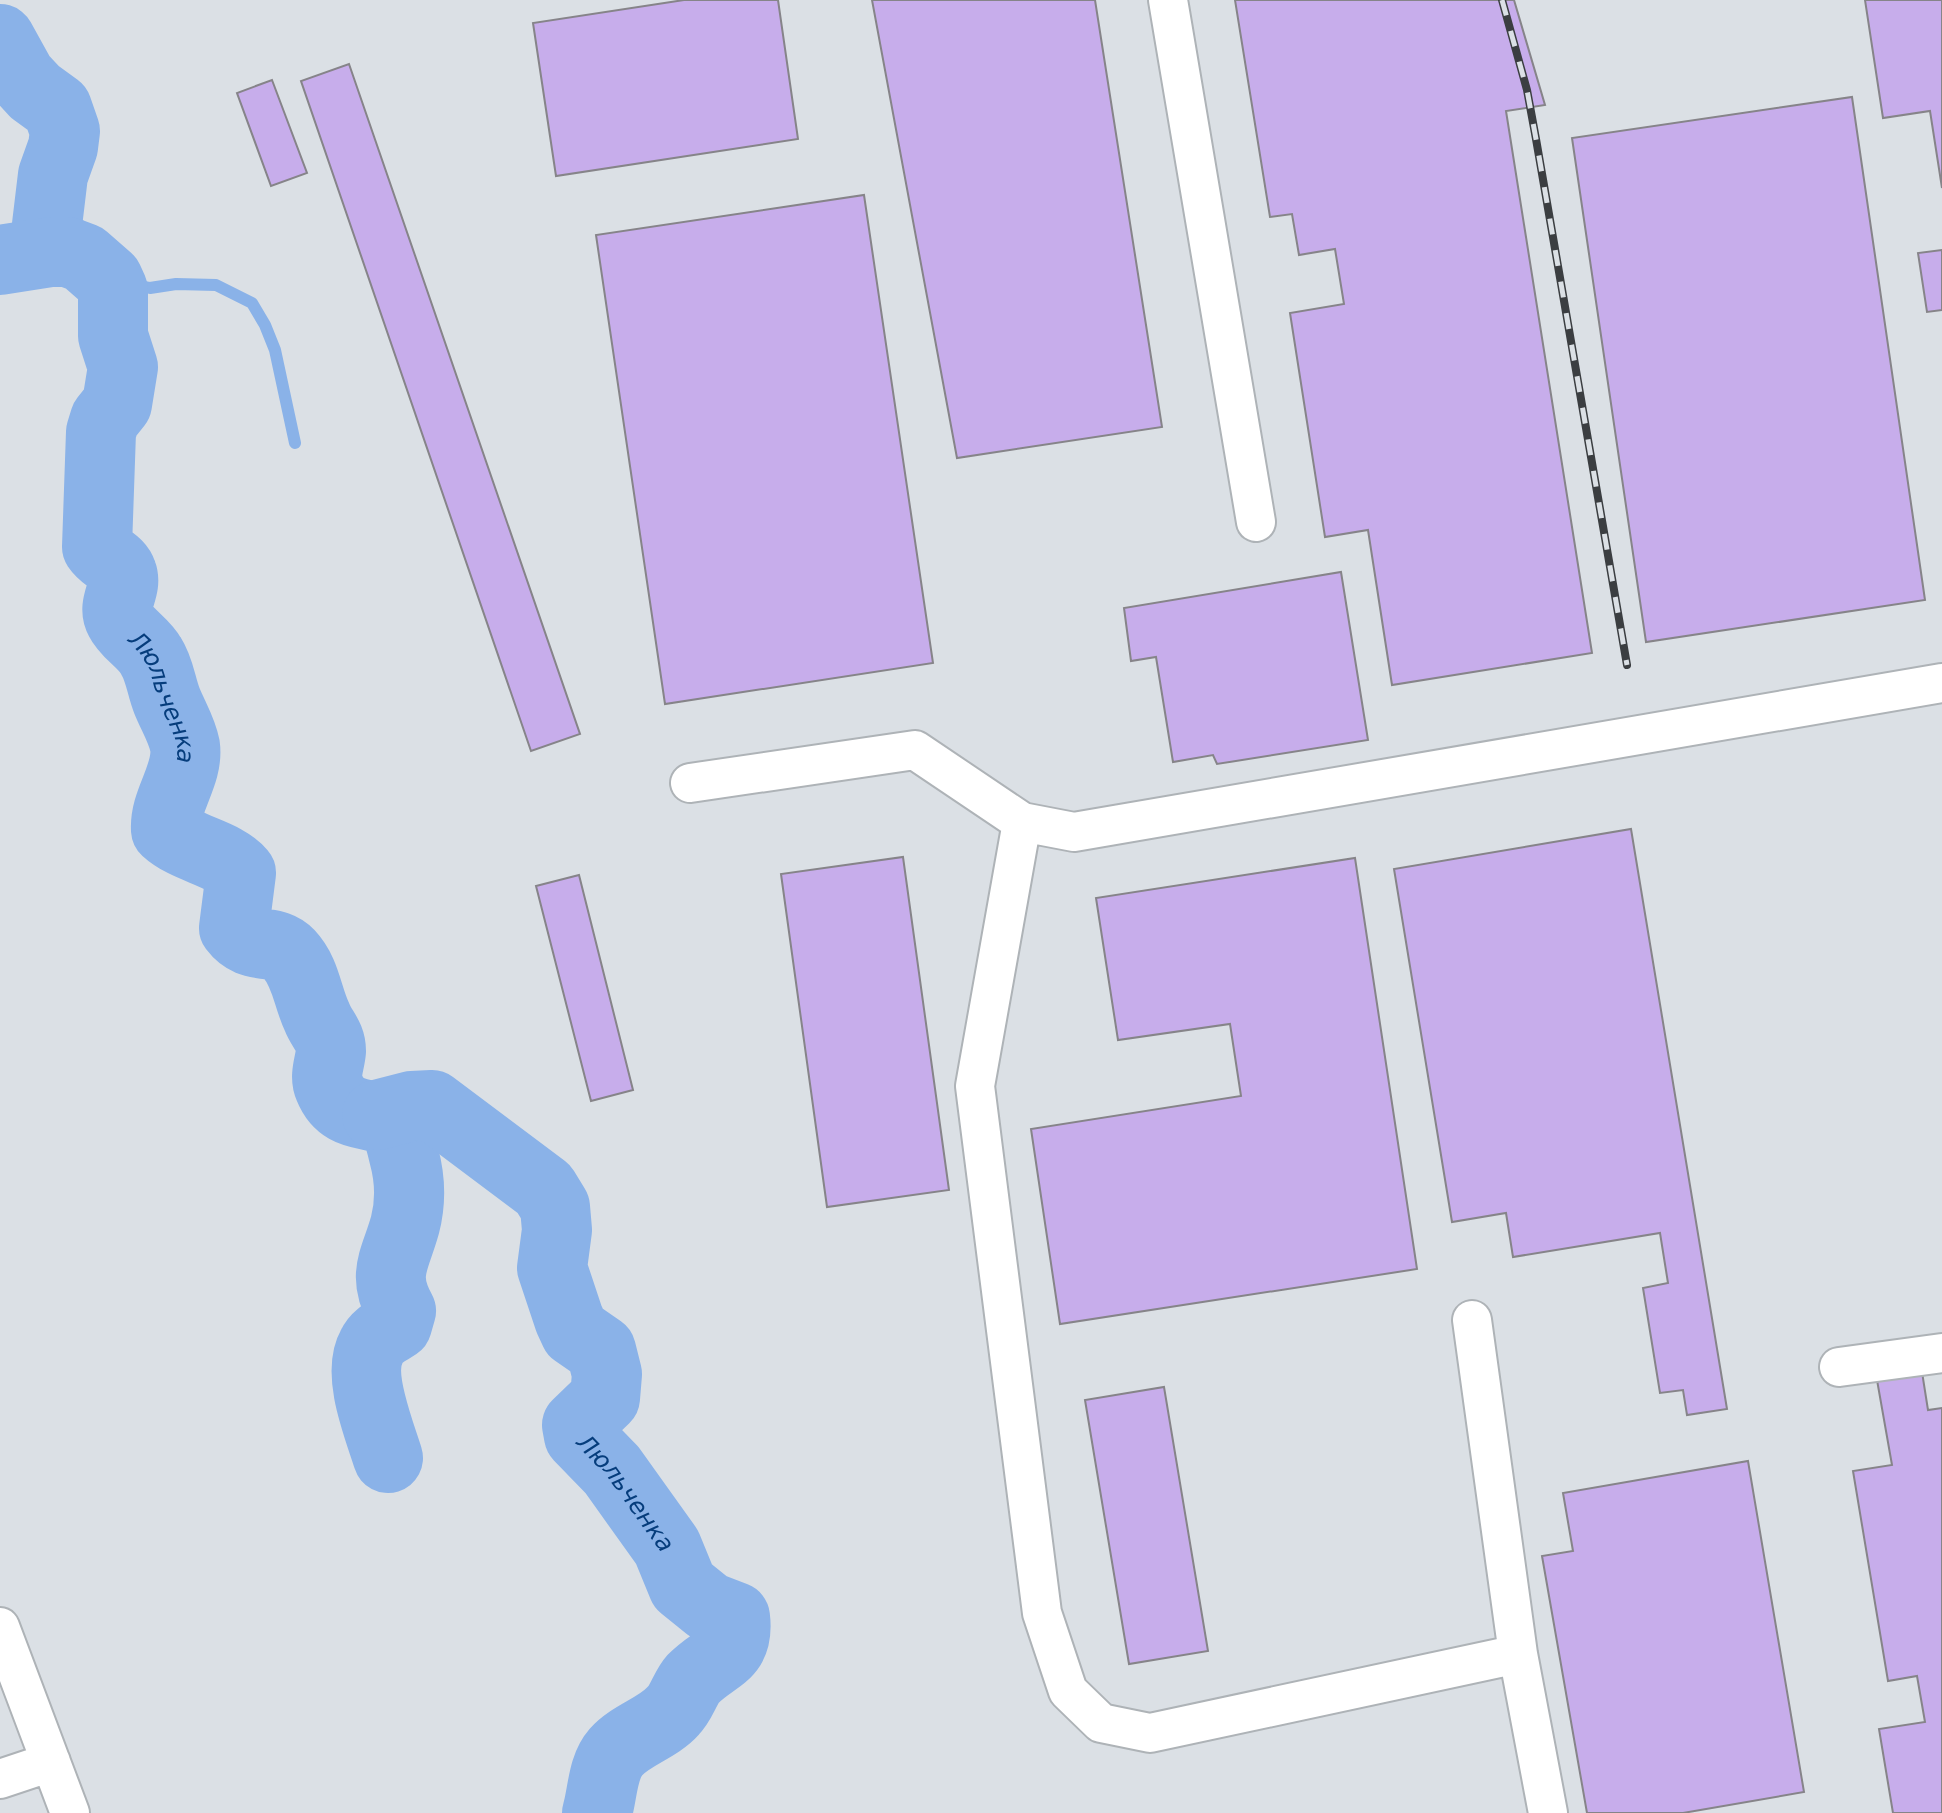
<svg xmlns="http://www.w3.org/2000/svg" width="1942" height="1813" font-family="'DejaVu Sans',sans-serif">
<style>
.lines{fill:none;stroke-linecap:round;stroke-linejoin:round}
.stream{stroke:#8ab2e8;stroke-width:12}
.river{stroke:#8ab2e8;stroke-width:70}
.building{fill:#c7adeb;stroke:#868489;stroke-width:2}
.minor-casing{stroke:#aeb3b7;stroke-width:42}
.minor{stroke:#fff;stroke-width:38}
.rail-casing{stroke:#3b3e41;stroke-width:8}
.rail{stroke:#dbe0e5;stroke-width:5;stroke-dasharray:16;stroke-linecap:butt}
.labels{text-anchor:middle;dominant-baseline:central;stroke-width:5;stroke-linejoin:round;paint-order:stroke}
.water-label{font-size:24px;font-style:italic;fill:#063d7c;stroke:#dbe0e5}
</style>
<rect width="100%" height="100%" fill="#dbe0e5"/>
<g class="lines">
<!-- stream -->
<path class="stream" d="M 108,279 L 150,288 L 176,284 L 216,285 L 252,303 L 265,325 L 275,350 L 295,443"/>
<!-- river -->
<g class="river">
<path d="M 0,39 L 21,77 L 35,92 L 57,108 L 65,131 L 63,147 L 53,175 L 47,225 L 59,252"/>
<path id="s1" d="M 0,260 L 51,252 L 68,252 L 84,258 L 108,279 L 113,290 L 113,336 L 123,367 L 117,404 L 105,419 L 101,432 L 97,547 C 105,559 118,561 122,573 C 128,589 111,604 120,620 C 127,634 143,642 151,656 C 160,670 161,686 167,701 C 173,716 182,730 185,746 C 189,775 164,801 166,830 C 188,850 223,852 241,873 L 234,928 C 252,952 273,937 289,954 C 306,972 307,996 317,1017 C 322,1030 331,1036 331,1051 C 330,1063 324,1076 329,1087 C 345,1127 383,1105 396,1131 C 400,1138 402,1148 404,1156 C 410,1178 411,1202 405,1225 C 395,1261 381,1274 401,1311 L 397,1325 C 388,1331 377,1335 372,1346 C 356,1374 379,1429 388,1458"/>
<path id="s2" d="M 377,1115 L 412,1106 L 432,1105 L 544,1189 L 555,1207 L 557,1230 L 552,1268 L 569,1319 L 575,1332 L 601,1350 L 607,1374 L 605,1398 L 577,1425 L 579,1436 L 612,1470 L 667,1547 L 683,1586 L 709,1607 L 735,1617 C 740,1657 715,1656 693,1679 C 685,1688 682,1702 673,1711 C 658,1728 631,1735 616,1752 C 602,1768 603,1793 597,1813"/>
</g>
</g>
<!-- building -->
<path class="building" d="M 684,0 L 778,0 L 798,139 L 556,176 L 533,23 Z
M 872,0 L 1095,0 L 1162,427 L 957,458 Z
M 1235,0 L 1514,0 L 1545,105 L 1506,111 L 1592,653 L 1392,685 L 1368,530 L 1325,537 L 1290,313 L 1344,304 L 1335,249 L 1299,255 L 1292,214 L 1270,217 Z
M 1865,0 L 1942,0 L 1942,188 L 1930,111 L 1883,118 Z
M 349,64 L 580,734 L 531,751 L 301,81 Z
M 272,80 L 307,173 L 271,186 L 237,93 Z
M 1852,97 L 1925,600 L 1646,642 L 1572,138 Z
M 864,195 L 933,663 L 665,704 L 596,235 Z
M 1942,250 L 1942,310 L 1927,312 L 1918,253 Z
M 1341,572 L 1368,740 L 1217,764 L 1213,755 L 1173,762 L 1156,657 L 1131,661 L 1124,608 Z
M 1631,829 L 1727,1409 L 1687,1415 L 1683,1390 L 1660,1393 L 1643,1288 L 1668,1283 L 1660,1233 L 1513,1257 L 1506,1213 L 1452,1222 L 1394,869 Z
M 903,857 L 949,1190 L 827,1207 L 781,874 Z
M 1355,858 L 1417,1269 L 1060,1324 L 1031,1129 L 1241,1096 L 1230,1024 L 1118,1040 L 1096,898 Z
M 579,875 L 633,1090 L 591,1101 L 536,886 Z
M 1922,1372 L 1928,1410 L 1942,1408 L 1942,1813 L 1893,1813 L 1879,1729 L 1925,1722 L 1917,1676 L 1888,1681 L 1853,1471 L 1892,1465 L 1877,1380 Z
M 1164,1387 L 1208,1651 L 1129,1664 L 1085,1400 Z
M 1748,1461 L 1804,1792 L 1683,1813 L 1587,1813 L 1542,1556 L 1573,1551 L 1563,1493 Z"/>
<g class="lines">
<defs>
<path id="minor" d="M 1168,0 L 1256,522
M 690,783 L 915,750 L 1022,822 L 1074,832 L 1942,683
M 1022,822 L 975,1086 L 1042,1613 L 1068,1691 L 1101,1723 L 1150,1733 L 1518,1654
M 1472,1320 L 1518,1654 L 1548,1813
M 1839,1367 L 1942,1353
M 0,1627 L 70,1813
M 0,1779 L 51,1762"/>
</defs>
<!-- minor casing -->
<use href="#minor" class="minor-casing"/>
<!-- minor -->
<use href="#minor" class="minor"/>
<defs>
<path id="rail" d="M 1502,0 L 1527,90 L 1536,139 L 1627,665"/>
</defs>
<!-- rail casing -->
<use href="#rail" class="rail-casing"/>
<!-- rail -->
<use href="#rail" class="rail"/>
</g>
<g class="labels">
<!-- water labels -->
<g class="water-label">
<text stroke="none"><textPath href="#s1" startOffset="569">Люльченка</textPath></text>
<text stroke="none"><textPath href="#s2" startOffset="551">Люльченка</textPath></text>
</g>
</g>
</svg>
